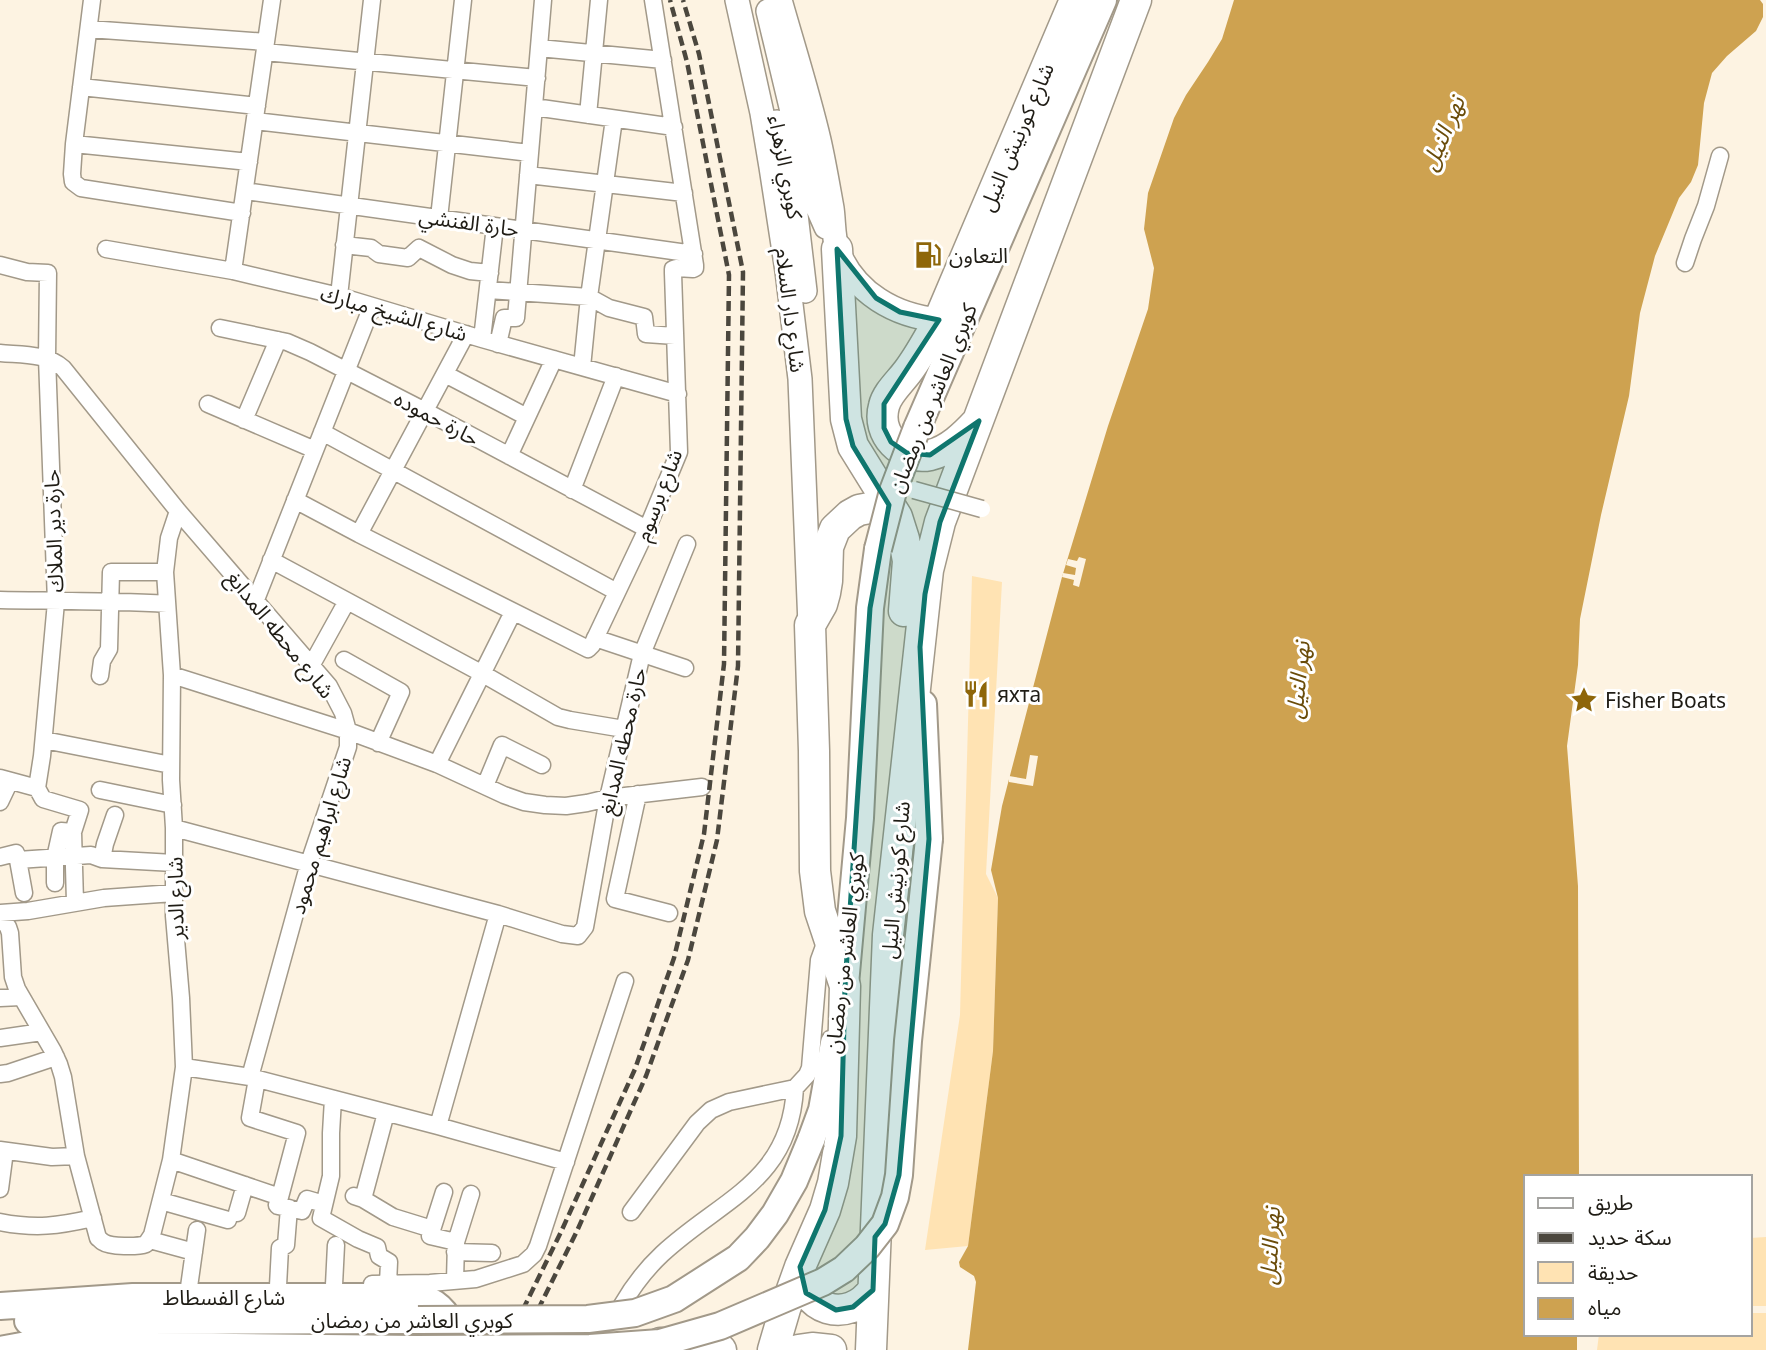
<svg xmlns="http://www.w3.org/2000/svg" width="1766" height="1350" font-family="'Noto Sans','Noto Sans Arabic',sans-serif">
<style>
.green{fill:#ffe3b3}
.water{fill:#cea250}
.pier{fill:#fdf3e2}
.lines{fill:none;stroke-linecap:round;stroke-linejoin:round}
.street-casing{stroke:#a29989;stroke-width:19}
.secondary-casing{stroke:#a29989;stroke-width:26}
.primary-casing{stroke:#a29989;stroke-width:30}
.highway-casing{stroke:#a29989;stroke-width:33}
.street{stroke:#fff;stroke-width:16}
.secondary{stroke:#fff;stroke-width:23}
.primary{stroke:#fff;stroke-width:26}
.highway{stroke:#fff;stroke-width:30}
.rail{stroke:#4b473e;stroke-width:4.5;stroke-dasharray:10 5;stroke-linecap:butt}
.street-bridge-casing{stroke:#a29989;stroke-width:19;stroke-linecap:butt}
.primary-bridge-casing{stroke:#a29989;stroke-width:30;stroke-linecap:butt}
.street-bridge{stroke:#fff;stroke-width:16}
.primary-bridge{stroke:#fff;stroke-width:26}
.marked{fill:#0f766e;fill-opacity:0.2;stroke:#0f766e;stroke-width:5;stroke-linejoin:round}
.labels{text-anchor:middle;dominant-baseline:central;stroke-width:6;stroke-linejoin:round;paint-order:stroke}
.street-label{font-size:21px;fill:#1f1c15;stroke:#fff}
.poi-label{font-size:21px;fill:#1f1c15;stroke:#fff;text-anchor:start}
.water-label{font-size:23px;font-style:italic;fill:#6a4c0a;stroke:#fff}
</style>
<rect width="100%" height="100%" fill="#fdf3e2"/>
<!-- green -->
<path class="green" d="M 972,576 L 1002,582 L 986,874 L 998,898 L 993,1051 L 968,1246 L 925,1250 L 960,1015 Z
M 1766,1237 L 1766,1306 L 1750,1306 L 1750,1238 Z
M 1750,1313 L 1766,1313 L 1766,1350 L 1597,1350 L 1599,1334 L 1750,1334 Z"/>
<!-- water -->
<path class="water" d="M 1234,0 L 1760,0 L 1763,4 L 1763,17 L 1756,31 L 1727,56 L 1712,73 L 1704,103 L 1698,165 L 1691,182 L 1679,198 L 1655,256 L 1640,313 L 1629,396 L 1601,515 L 1580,619 L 1578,665 L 1567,746 L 1578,886 L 1579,1177 L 1526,1177 L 1526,1334 L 1577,1334 L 1577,1350 L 968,1350 L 976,1282 L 974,1276 L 960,1267 L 959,1262 L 968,1246 L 993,1051 L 998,898 L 991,870 L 1002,806 L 1062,577 L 1108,426 L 1148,309 L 1154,268 L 1144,229 L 1148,193 L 1174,118 L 1186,95 L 1208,62 L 1222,39 Z"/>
<!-- pier -->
<path class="pier" d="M 1079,557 L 1086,559 L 1079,587 L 1073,585 L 1074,580 L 1062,577 L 1063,573 L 1075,575 L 1076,568 L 1066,565 L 1068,559 L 1077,561 Z
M 1030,755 L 1038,756 L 1033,786 L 1009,782 L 1009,776 L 1026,779 Z"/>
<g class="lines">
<defs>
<path id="street" d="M 92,0 L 74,144 L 72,174 L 73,182 L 81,188 L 242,213
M 89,29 L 266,42
M 539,48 L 663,60
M 265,52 L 537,78
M 81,87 L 257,106
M 534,107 L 674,127
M 588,115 L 599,0
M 255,121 L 530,153
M 74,144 L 249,162
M 528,175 L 684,193
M 245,191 L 694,254
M 439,218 L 463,0
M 344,245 L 371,248 L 379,254 L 408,258 L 419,248 L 452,265 L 470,271 L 490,273
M 106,249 L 233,271 L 339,296 L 482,339 L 678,394
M 1685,263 L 1693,239 L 1706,206 L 1720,156
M 0,265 L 27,272 L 48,273 L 47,358 L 56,602 L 42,756 L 37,788
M 233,271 L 272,0
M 488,290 L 589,297 L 609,308 L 644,317 L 646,334 L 675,336
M 339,296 L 372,0
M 220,328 L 287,342 L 310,352 L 425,411 L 647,529
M 482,339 L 495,226
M 498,344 L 504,318 L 516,318 L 543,0
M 0,353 C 21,355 46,353 63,368 L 178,511 L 329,686 L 343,713 L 348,731 L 437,764 L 504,795 L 524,802 L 545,805 L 566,806 L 587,803 L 608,798 L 702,787
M 582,367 L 589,297 L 614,119
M 445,374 L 527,417
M 208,404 L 315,450
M 244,420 L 278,340
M 322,432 L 617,592
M 509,456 L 554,359
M 572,490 L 616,376
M 295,500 L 359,534 L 582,646 L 588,649 L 592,645 L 647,529 L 679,452 L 673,273 L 673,269 L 676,268 L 693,269 L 695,268 L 695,265 L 653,0
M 359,534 L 466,334
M 271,560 L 483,674 L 558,717 L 570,720 L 624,729
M 0,600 C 56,601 112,601 167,604
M 255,602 L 372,306
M 595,638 L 685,668
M 344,660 L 401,692 L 378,743
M 311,666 L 347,601
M 172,675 L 348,731 L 348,747 L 309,863 L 250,1077
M 100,676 L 102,661 L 109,649 L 111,572 L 165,572
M 44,740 L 171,765
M 437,764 L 513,612
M 0,778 L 37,788 L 43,799 L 80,810 L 73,832 L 75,902
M 485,786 L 502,745 L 542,765
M 100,790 L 173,805
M 638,794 L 615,899 L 669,913
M 0,802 L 10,781
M 174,828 L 498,914 L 562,934 L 578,936 L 585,927 L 608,798 L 642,654 L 687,544
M 0,857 L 16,853 L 18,860 L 91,855 L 102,859 L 174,863
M 102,859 L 105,844 L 115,815
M 18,860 L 24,893
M 55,883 L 55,858 L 61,831 L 73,832
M 0,913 L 28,911 L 104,898 L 174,893
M 0,917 L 8,927 L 10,933 L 13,977 L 17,989 L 53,1051 L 59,1064 L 63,1077 L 76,1156 L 98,1238 C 100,1239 101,1241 103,1242 C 110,1247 138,1247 146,1244 L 152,1235 L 171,1160 L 184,1067 L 181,998 L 174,916 L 174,828 L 171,780 L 172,675 L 165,572 L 169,538 L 178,511
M 0,998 L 21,997
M 0,1038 L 42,1032
M 184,1067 L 250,1077 L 438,1126 L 566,1162
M 0,1074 L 8,1073 L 56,1057
M 257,1079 L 250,1118 L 297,1133 L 280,1197
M 795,1088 L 807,1075 L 810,1068 L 819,960 L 827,938
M 333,1099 L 331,1133 L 331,1176 L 321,1218 L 358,1239 L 377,1247 L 379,1256 L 389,1262 L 388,1284
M 438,1126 L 498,914
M 0,1150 L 52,1157 L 76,1156
M 171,1160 L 280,1197 L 277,1205 L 278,1206 L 302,1211 L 307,1199 L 324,1204
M 0,1189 L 5,1151
M 444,1192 L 430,1236 L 456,1242
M 354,1196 L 363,1199 L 393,1217 L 432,1229
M 363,1199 L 386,1113
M 161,1201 L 228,1220
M 631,1212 L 697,1123 L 711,1110 L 729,1102 L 795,1088
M 237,1213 L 245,1185
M 0,1222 C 36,1229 58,1226 93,1218
M 150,1240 L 194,1252
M 455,1252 L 492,1253
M 455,1281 L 456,1242 L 471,1194
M 372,1284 L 430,1283 L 476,1279 L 523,1264 L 534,1254 L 538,1246 L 625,981
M 334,1285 L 336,1245
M 278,1286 L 280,1248 L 286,1245 L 289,1208
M 189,1287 L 197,1230
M 622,1305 C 633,1286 646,1269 662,1254 C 721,1199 790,1182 795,1088"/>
<path id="secondary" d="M 737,0 L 762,113 L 771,167 L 787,271 L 800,379 L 810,625
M 780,0 C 793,46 808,93 819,140 C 824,162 828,186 832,208 C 834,222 833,239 838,251 C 855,293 895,316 939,320
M 768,11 L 812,195 L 826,227
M 777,122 L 789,169 L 795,206 L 805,291"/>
<path id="primary" d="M 917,428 L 1103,0
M 923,704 L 929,839
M 845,984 L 860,818 L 870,608 L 878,549
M 811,1140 L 822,1110 L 834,1043
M 0,1306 L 133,1297 L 421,1297 C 441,1304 451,1317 454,1338
M 28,1321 L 418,1320
M 0,1350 L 27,1345 L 57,1345 L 417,1349"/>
<path id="highway" d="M 837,249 L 846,419 L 853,446 L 897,517 L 904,539 L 908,561 L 904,611
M 978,421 C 965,435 949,451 930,455 C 902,461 876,434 884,406 C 887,393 900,382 908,371 C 920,355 929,338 939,320 L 1075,0
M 800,1267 C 801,1311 848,1325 873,1290
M 660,1343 L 721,1350
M 773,1350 L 785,1309 L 800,1267 L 825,1210 L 833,1183 L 841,1136 L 845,986 L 820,911 L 815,871 L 814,751 L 810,625 L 822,604 L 825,593 L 827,581 L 828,547 L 835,529 L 850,515 L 859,510 L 880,506 L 891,507
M 798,1350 L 812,1348 L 831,1350
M 871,1350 L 888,935 L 928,570 L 940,522 L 1136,0"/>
</defs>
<!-- street casing -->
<use href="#street" class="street-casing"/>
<!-- secondary casing -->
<use href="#secondary" class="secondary-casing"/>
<!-- primary casing -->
<use href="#primary" class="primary-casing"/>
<!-- highway casing -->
<use href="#highway" class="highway-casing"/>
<!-- street -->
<use href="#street" class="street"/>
<!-- secondary -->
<use href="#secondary" class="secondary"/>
<!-- primary -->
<use href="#primary" class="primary"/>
<!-- highway -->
<use href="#highway" class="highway"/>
<!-- rail -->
<path class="rail" d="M 503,1350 L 561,1232 L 635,1069 L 674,958 L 704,834 L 724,664 L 729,275 L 687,62 L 670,0
M 518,1350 L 577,1231 L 646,1076 L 688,960 L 717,840 L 738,666 L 743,272 L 699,54 L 683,0"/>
<defs>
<path id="street-bridge" d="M 914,490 L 982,509"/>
<path id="primary-bridge" d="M 878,549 L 893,491 L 917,428
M 418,1320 L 588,1319 L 635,1313 L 674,1299 L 738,1258 L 757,1238 L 775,1214 L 794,1181 L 811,1140
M 417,1349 L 590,1348 L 660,1343 L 720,1326 L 823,1282 L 844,1269 L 867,1247 L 885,1224 L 895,1197 L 899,1175 L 908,1041 L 929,839"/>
</defs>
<!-- street-bridge casing -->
<use href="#street-bridge" class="street-bridge-casing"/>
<!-- primary-bridge casing -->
<use href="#primary-bridge" class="primary-bridge-casing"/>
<!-- street-bridge -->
<use href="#street-bridge" class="street-bridge"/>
<!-- primary-bridge -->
<use href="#primary-bridge" class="primary-bridge"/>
</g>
<!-- marked area -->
<path class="marked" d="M 837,249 L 876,298 L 900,312 L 939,320 L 884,404 L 884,428 L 891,442 L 907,453 L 930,455 L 979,421 L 940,522 L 925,594 L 920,647 L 929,839 L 899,1175 L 885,1224 L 875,1237 L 873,1290 L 853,1307 L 836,1310 L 806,1293 L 800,1267 L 825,1210 L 841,1136 L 845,986 L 870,608 L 889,505 L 853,446 L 846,419 Z"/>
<!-- icons -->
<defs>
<symbol id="fuel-bare" viewBox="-9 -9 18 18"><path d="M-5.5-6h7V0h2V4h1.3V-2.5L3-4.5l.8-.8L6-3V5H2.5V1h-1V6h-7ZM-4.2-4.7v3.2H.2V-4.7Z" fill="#8e660a" stroke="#fff" stroke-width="2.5" paint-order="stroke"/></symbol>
<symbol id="restaurant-bare" viewBox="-9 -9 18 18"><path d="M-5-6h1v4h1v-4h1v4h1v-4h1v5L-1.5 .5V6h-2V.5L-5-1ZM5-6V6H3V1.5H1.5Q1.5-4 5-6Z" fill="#8e660a" stroke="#fff" stroke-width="2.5" paint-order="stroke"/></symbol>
<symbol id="sight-bare" viewBox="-9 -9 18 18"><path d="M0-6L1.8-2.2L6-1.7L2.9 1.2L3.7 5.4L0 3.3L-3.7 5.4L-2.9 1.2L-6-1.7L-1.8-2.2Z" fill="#8e660a" stroke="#fff" stroke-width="2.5" paint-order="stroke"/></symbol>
</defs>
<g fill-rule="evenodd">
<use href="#fuel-bare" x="909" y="236" width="38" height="38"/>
<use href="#restaurant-bare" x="957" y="675" width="38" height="38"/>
<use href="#sight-bare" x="1565" y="681" width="38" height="38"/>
</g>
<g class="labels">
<!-- street labels -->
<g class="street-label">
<text transform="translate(1016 137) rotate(-67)">شارع كورنيش النيل</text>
<text transform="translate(786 167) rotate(79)">كوبري الزهراء</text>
<text transform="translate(469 222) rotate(8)">حارة الفنشي</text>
<text transform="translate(791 310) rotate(83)">شارع دار السلام</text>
<text transform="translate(394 313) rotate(16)">شارع الشيخ مبارك</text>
<text transform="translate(932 398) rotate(-68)">كوبري العاشر من رمضان</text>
<text transform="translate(437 418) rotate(28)">حارة حموده</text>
<text transform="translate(658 495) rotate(-69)">شارع برسوم</text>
<text transform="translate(53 531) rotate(-92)">حارة دير الملاك</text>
<text transform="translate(281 634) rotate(51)">شارع محطه المدابغ</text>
<text transform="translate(622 741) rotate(-77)">حارة محطه المدابغ</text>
<text transform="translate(320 835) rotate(-73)">شارع ابراهيم محمود</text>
<text transform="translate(895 880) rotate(-85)">شارع كورنيش النيل</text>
<text transform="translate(175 898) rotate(-91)">شارع الدير</text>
<text transform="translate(844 953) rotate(-83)">كوبري العاشر من رمضان</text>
<text x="224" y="1297">شارع الفسطاط</text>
<text x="412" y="1320">كوبري العاشر من رمضان</text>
</g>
<!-- poi labels -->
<g class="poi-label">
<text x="949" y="255">التعاون</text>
<text x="997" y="694">яхта</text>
<text x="1605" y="700">Fisher Boats</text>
</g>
<!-- water labels -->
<g class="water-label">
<text transform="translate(1442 133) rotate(-67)">نهر النيل</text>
<text transform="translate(1297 680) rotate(-84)">نهر النيل</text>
<text transform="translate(1269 1246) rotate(-87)">نهر النيل</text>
</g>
</g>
<!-- legend -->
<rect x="1524" y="1175" width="228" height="161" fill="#ffffff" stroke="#a5a4a1" stroke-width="2"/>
<rect x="1538" y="1198" width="35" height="10" fill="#ffffff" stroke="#a5a4a1" stroke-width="2"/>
<text x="1588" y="1210" font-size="21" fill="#1f1c15">طريق</text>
<rect x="1538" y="1233" width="35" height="10" fill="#4b473e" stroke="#a5a4a1" stroke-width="2"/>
<text x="1588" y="1245" font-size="21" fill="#1f1c15">سكة حديد</text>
<rect x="1538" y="1262" width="35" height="21" fill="#ffe3b3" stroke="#a5a4a1" stroke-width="2"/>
<text x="1588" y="1280" font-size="21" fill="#1f1c15">حديقة</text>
<rect x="1538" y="1298" width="35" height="21" fill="#cea250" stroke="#a5a4a1" stroke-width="2"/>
<text x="1588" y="1315" font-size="21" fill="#1f1c15">مياه</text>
</svg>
